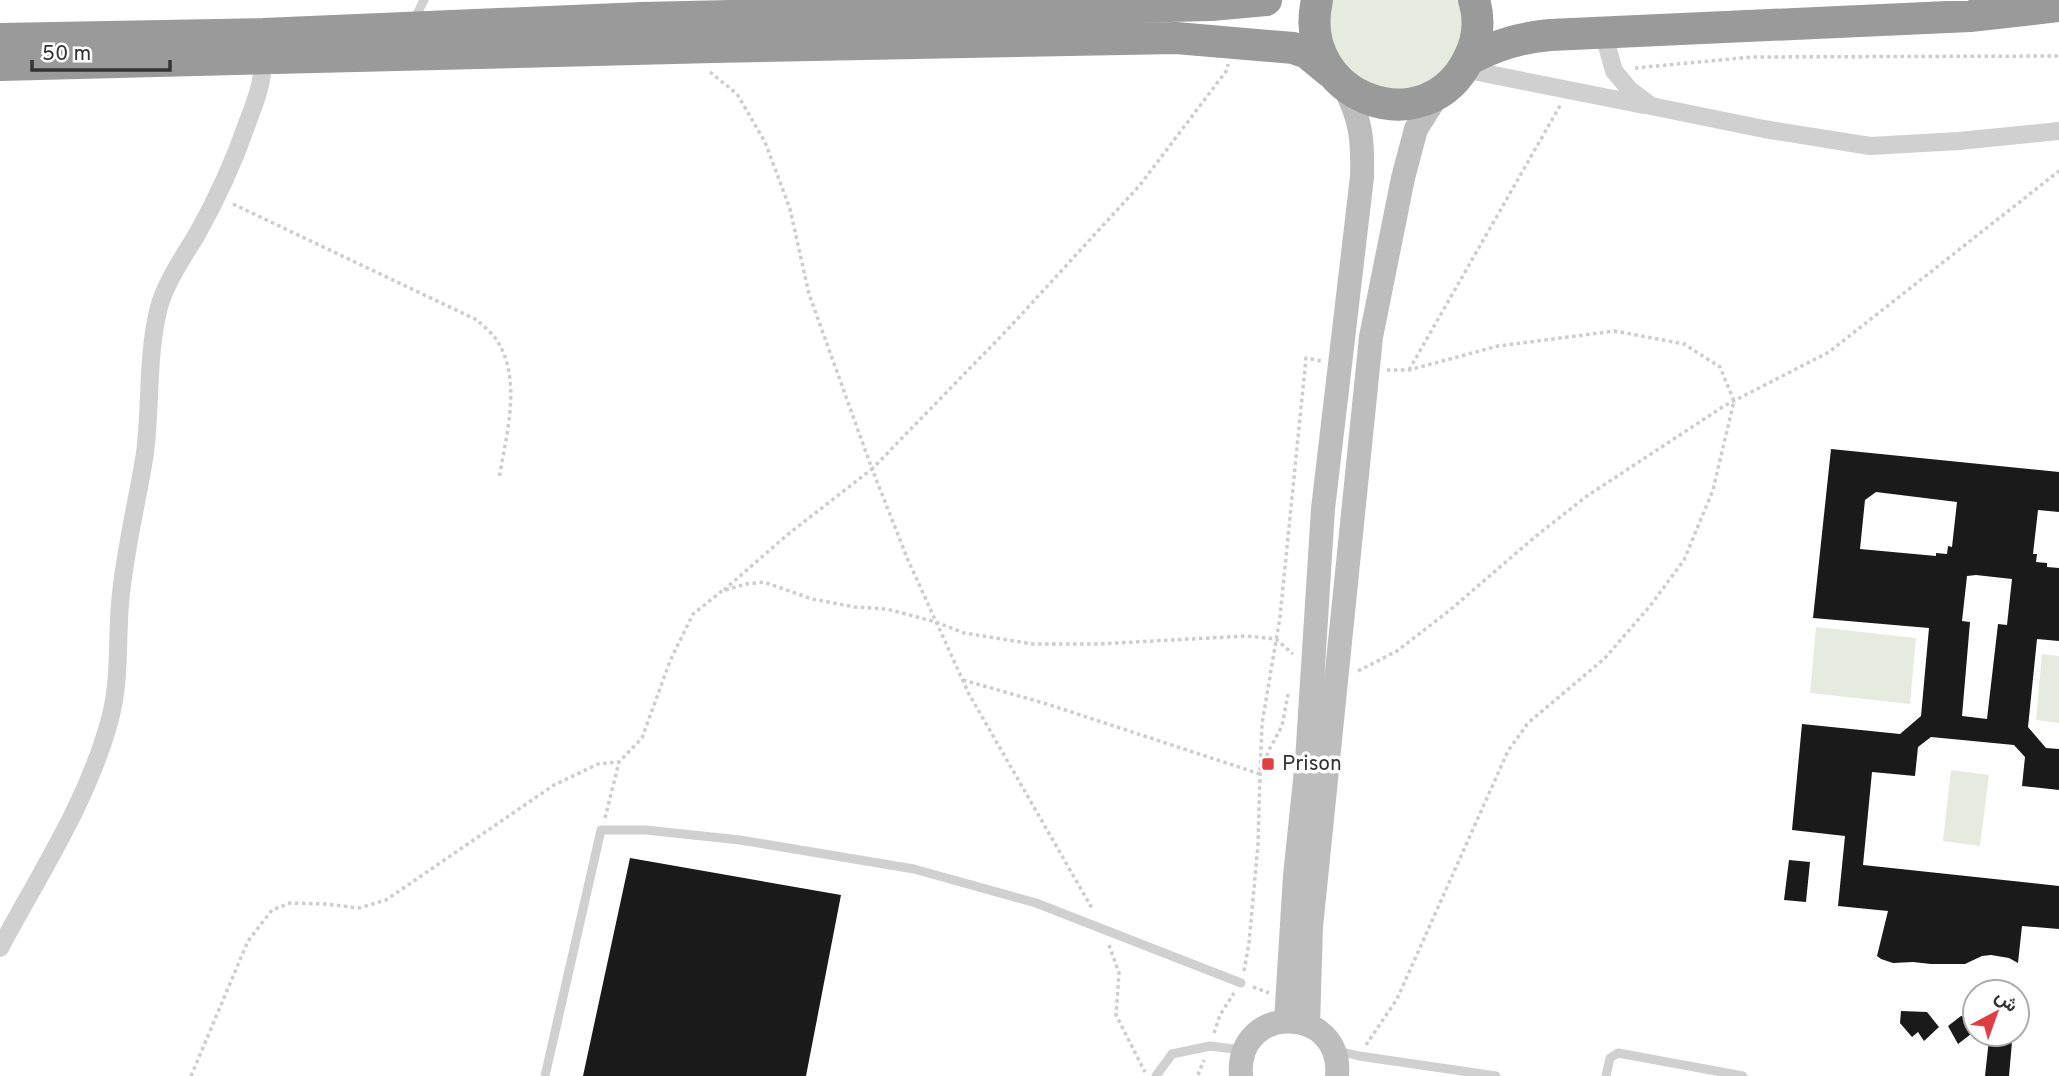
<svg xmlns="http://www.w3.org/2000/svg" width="2059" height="1076" font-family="Overpass,Vazirmatn,sans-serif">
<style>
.green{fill:#e5ecdf}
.building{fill:#1a1a1a;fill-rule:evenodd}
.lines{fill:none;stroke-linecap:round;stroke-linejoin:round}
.path{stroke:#cdcdcd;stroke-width:3.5;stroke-dasharray:3.5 3.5;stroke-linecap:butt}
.lane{stroke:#d0d0d0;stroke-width:9}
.street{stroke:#d0d0d0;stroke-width:18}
.secondary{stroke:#bdbdbd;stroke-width:24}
.highway{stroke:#9a9a9a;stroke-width:32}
.poi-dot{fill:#e13e42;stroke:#fff;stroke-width:2.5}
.labels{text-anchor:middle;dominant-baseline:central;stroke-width:7;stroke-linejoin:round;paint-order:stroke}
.poi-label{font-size:21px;fill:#333;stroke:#fff;text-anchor:start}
</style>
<rect width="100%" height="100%" fill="#fff"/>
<!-- green -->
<path class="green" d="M 1328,0 L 1462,0 L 1466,24 L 1453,64 L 1416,91 L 1370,89 L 1333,57 Z
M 1816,627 L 1916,638 L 1910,704 L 1810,693 Z
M 2042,654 L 2059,656 L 2059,723 L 2036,720 Z
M 1951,770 L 1989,775 L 1980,846 L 1943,841 Z"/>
<!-- building -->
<path class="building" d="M 1831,449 L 2059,472 L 2059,512 L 2038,510 L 2033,554 L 2037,554 L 2036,562 L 2047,563 L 2047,567 L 2059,568 L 2059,641 L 2037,639 L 2028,727 L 2046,748 L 2059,749 L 2059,790 L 2022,786 L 2025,757 L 2014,745 L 1931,737 L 1918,747 L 1915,776 L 1872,772 L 1863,865 L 2059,886 L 2059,929 L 2022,926 L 2018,963 L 2009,958 L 1991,955 L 1982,956 L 1965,964 L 1931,964 L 1913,962 L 1893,963 L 1881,959 L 1877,956 L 1888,911 L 1838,906 L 1845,836 L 1792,830 L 1802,724 L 1900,734 L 1921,716 L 1929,628 L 1813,618 ZM 1876,492 L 1957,502 L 1952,547 L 1948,546 L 1947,554 L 1936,553 L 1936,556 L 1860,549 L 1865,500 ZM 1976,575 L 2012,579 L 2007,625 L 1998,624 L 1987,719 L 1962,716 L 1970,622 L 1962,621 L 1967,576 Z
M 630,858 L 841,895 L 806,1076 L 583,1076 Z
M 1789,860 L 1810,862 L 1806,902 L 1784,900 Z
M 1901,1011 L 1927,1012 L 1939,1027 L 1924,1041 L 1918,1032 L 1912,1037 L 1900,1023 Z
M 1961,1016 L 1975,1017 L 1975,1031 L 1958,1044 L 1948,1026 Z
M 1989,1039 L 2012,1042 L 2009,1076 L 1985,1076 Z"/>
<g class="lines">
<!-- path -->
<path class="path" d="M 1635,68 L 1752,57 L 2059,56
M 710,72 L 737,94 L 765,142 L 790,209 L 809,294 L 872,469 L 1008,329 L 1140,185 L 1227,70 L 1228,64
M 233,204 L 477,320 C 483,326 491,332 496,339 C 523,379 506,435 499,479
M 1409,370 L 1561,104
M 724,590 L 787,535 L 872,469 L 908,560 L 969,694 L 1093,910
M 1358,671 L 1397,651 L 1450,610 L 1536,536 L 1587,496 L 1724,406 L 1829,352 L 2059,171
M 963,680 L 1047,704 L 1260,774 L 1262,724 L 1280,617 L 1306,358 L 1321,361
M 605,818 L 619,762
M 1109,945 L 1119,973 L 1116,1015 L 1145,1072
M 1244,971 L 1249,943 L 1258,845 L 1260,774 L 1269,750 L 1282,726 L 1288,694
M 1253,987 L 1269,993
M 1214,1033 L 1220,1015 L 1234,993
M 1366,1045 L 1397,999 L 1508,751 L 1528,723 L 1605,658 L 1650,606 L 1684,560 L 1713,490 L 1734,401 L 1720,367 L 1684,344 L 1615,331 L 1498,346 L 1409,370 L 1387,370
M 1198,1075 L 1204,1060
M 191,1076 L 248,941 L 272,910 L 290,903 L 326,904 L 359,908 L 386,900 L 554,785 L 598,764 L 619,762 L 642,738 L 670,661 L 693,614 L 722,591 L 746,584 L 764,582 L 812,599 L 855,607 L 887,609 L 936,622 L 964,633 L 1033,644 L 1098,644 L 1246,636 L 1276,639 L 1293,654"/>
<!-- lane -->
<path class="lane" d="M 414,20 L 424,0
M 1335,1050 L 1359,1056 L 1496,1076
M 545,1076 L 601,830 L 646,830 L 740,840 L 914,869 L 1036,903 L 1241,983
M 1156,1076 L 1172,1054 L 1210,1046 L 1242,1050
M 1606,1076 L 1610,1058 L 1618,1053 L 1743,1076"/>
<!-- street -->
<path class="street" d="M 1603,32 L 1614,71 L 1630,90 L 1651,106 L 1764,129 L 1870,146 L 1959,141 L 2059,131
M 1463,69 L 1644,105
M 0,948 C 40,873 90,798 111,715 C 120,678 117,641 120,604 C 124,553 137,504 145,453 C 151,406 147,358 158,311 C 164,285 182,259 196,236 C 217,199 234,162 248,121 C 256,100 263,82 263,60"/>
<!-- secondary -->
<path class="secondary" d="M 1286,1021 L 1295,876 L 1307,761 L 1323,509 L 1362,177 C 1363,137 1361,120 1343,84
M 1308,1025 L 1311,927 L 1371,337 L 1403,178 L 1416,129 L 1440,91
M 1241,1076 C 1235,1002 1344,1005 1337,1076"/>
<!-- highway -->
<path class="highway" d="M 1317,0 C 1295,99 1427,146 1469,58 C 1478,40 1480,19 1474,0
M 0,39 L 263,34 L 642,18 L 1211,5 L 1266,0
M 1468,60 C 1496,45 1519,38 1550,35 L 1970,16 L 2059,6
M 0,65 L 713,47 L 1176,38 L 1293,48 L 1307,53 L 1330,72"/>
</g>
<!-- markers -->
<rect class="poi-dot" x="1261" y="757" width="14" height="14" rx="3.5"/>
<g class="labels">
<!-- poi labels -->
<g class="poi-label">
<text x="1282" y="764">Prison</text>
</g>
</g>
<!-- north arrow -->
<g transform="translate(1996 1013) rotate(41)"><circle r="33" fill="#ffffff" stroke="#adadad" stroke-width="2"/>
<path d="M0-5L12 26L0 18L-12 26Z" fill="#e13e42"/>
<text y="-10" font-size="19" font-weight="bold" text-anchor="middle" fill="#333333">ش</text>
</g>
<!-- scale -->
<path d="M32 60v10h138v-10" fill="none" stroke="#333333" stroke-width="3.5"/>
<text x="42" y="60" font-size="21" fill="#333333" stroke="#ffffff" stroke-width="5" paint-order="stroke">50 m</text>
</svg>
